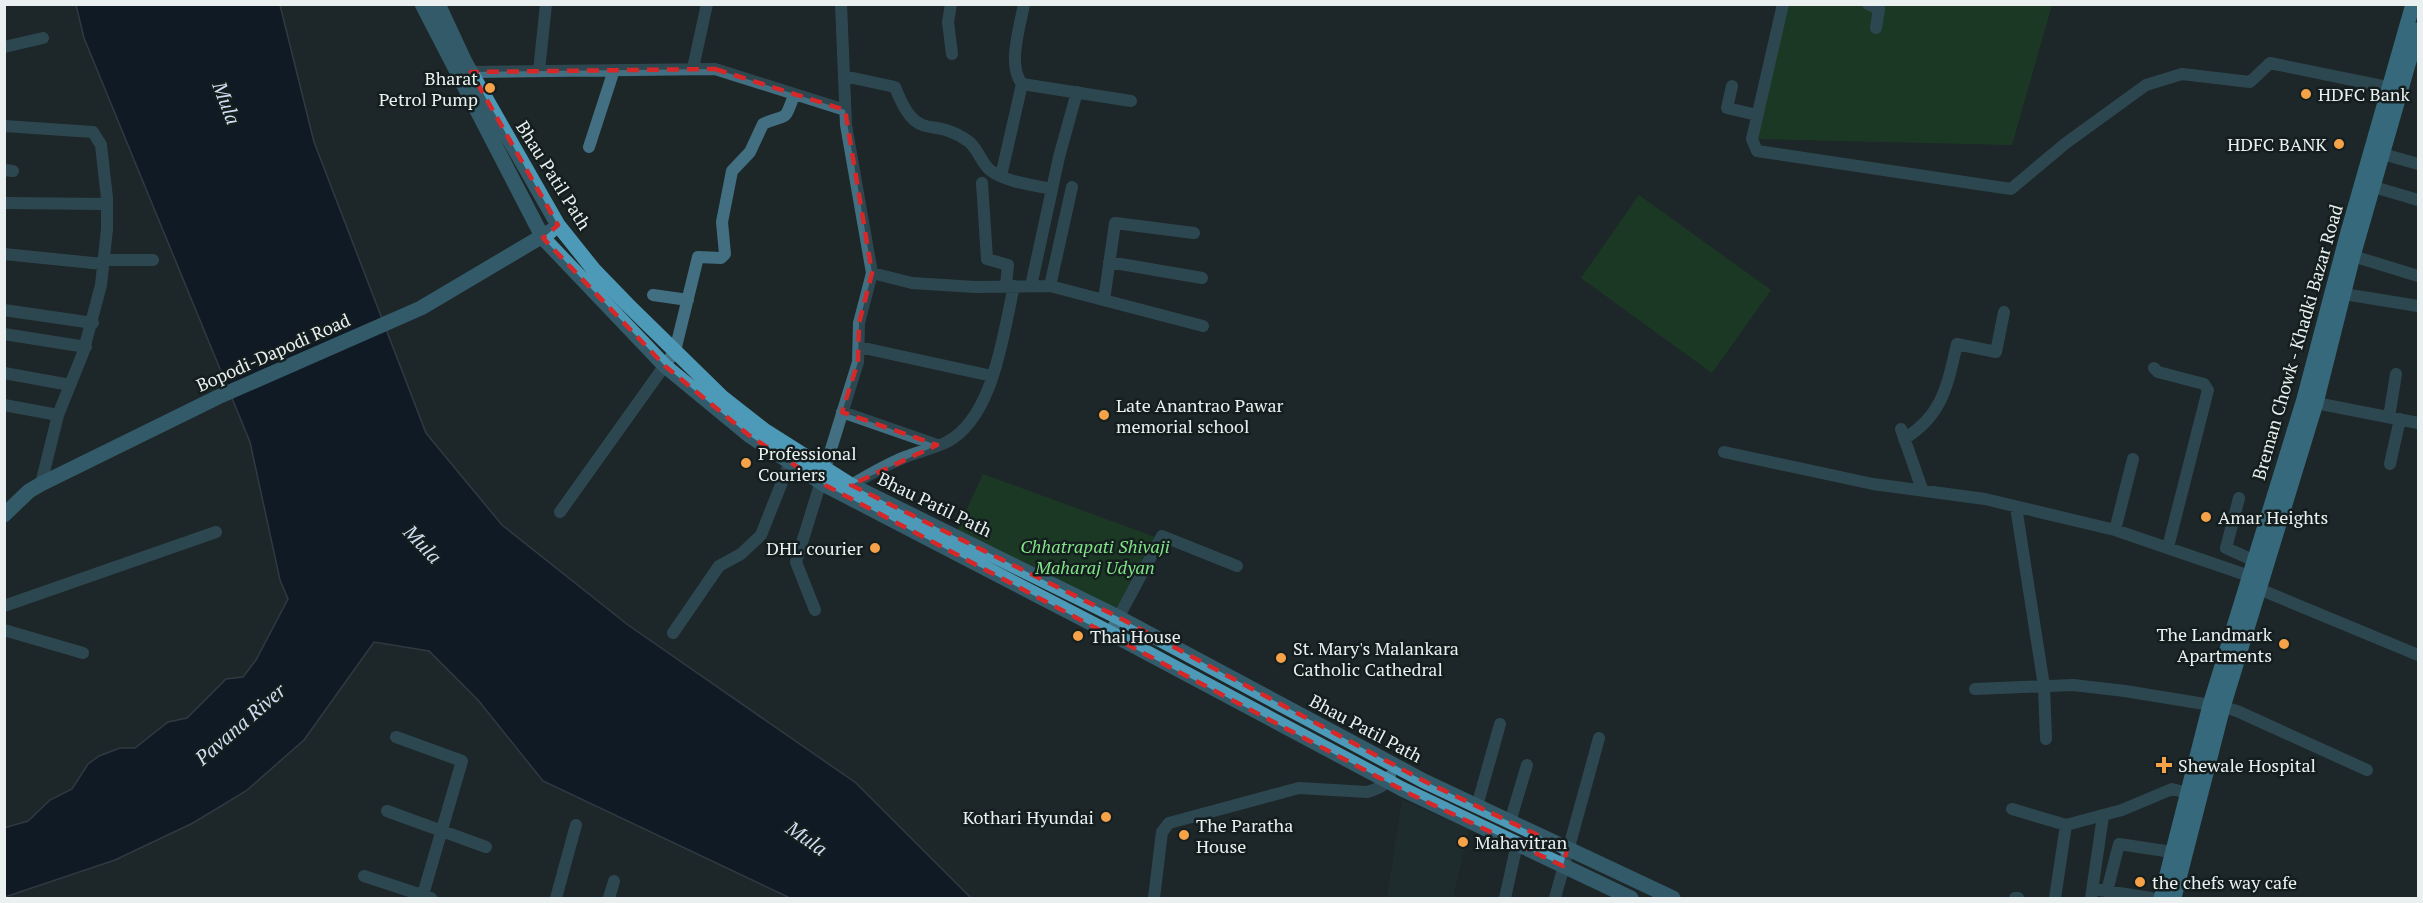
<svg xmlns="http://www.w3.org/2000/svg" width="2423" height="903" font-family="'PT Serif',serif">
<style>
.built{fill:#233434}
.green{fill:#1a4f1f}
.water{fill:#000c22;stroke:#465060;stroke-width:1.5}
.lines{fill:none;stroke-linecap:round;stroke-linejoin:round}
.street{stroke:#427082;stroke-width:12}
.secondary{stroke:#4d9ab8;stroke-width:15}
.primary{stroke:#54bbe1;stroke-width:15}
.marked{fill:none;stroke:#d62828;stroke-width:4.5;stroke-dasharray:12 8;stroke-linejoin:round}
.poi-dot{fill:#f6a248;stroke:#151e1e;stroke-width:2}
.labels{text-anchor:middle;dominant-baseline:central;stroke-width:5;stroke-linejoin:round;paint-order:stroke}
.poi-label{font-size:18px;fill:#eaf0f0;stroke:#151e1e;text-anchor:start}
.street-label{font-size:18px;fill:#eaf0f0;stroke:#151e1e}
.park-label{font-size:18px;font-style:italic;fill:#81e487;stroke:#151e1e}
.water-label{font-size:20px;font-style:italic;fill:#cedef2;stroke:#151e1e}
</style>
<rect width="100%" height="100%" fill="#1e2728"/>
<!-- built -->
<path class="built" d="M 1402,800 L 1469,829 L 1453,898 L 1387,898 Z"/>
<!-- green -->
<path class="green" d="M 1782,5 L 2052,5 L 2012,145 L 1755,139 Z
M 1639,195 L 1771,290 L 1712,373 L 1581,278 Z
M 983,474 L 1155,537 L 1116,609 L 957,531 Z"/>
<!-- water -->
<path class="water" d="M 76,5 L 280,5 L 314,142 L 426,433 L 502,525 L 628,625 L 856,783 L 971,898 L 790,898 L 543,781 L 478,700 L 429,651 L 374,642 L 304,740 L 246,791 L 193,823 L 115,860 L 5,897 L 4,828 L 28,821 L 50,800 L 72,789 L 88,764 L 99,756 L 120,748 L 135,748 L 168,722 L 187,718 L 226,679 L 243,677 L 256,660 L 288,599 L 280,580 L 250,442 L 84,38 Z"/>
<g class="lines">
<!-- street -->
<path class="street" d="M 951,4 L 948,22 L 952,54
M 1783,4 L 1752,139 L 1757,151 L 2011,189 L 2066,143 L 2146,85 L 2182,74 L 2250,82 L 2270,63 L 2397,89
M 1868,4 L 1879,9 L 1876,28
M 4,47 L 43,38
M 693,68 L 707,4
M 539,71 L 546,4
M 471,72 L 715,69 L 845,110
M 844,76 L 895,87 C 918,146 930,114 968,141 C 978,148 981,163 990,170 C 1005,182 1034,185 1052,189
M 1022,84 C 1007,65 1020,27 1024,4
M 1732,86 L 1727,108 L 1757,115
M 4,126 L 93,132 L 101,145 L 107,198 L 107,229 L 101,285 L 83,353 L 58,415 L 41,484
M 589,147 L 614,70
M 2383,154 L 2418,164
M 4,170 L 13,171
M 1001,176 L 1022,84 L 1131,101
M 982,183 L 987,259 L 1008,265 L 1006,286
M 2374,187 L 2418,200
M 4,203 L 107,204
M 4,254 L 103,264
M 2353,256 L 2418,276
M 104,260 L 153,260
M 1109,262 L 1202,278
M 872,273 L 912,283 L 975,287 L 1050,286 L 1203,326
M 1031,286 L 1059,157 L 1077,92
M 1050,286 L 1072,187
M 2344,294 L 2418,306
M 653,295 L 688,300
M 1104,300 L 1115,223 L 1194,233
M 4,310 L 93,323
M 4,334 L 86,347
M 859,347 L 992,376
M 2154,368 L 2158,372 L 2204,384 L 2208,390 L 2168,547
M 4,373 L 70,385
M 2316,403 L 2418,423
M 4,405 L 58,415
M 842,412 L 937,445
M 2389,417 L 2396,374
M 1901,429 L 1922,489
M 1904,439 C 1943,415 1947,386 1957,344 L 1996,352 L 2004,312
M 1724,452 L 1873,484 L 1985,499 L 2115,530 L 2258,579
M 2390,464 L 2400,419
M 851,485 C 869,475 888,463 908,456 C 921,451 935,448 947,442 C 994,417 1003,334 1014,286
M 2239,498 L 2226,548 L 2255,561
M 2016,507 L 2044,686 L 2046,739
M 560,512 L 675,351 L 698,257 L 721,258 L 725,254 L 722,222 L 732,171 L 750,152 L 763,124 C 787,113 784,124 794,95
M 2115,530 L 2133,459
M 2259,589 L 2418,655
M 4,606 L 216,532
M 815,610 L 796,562 L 858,362 L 859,323 L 872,273 L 846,125 L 841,4
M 4,630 L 83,653
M 673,633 L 719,566 L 741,554 L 761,535 L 790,462
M 1110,633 L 1162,536 L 1237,566
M 1975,689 L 2073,685 L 2125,691 L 2223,707 L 2237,711 L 2367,770
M 396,737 L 462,761 L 422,898
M 1477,806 L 1500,724
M 2012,809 L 2066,825 L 2122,810 L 2172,789 L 2188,793
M 387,811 L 486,847
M 1510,822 L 1527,765
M 364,876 L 431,898
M 2100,890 L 2151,898
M 2107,891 L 2119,844 L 2172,852
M 556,898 L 576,825
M 609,898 L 614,881
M 1154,898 L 1162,832 L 1169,823 L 1299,788 L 1367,792 C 1377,789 1386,786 1390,776
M 1505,898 L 1517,844
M 1555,898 L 1599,738
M 2015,898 L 2018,898
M 2055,898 L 2066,825
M 2091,898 L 2103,816"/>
<!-- secondary -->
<path class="secondary" d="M 422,4 L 543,238 L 665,366 L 750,436 L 825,485 L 1110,633 L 1402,789 L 1631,898
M 438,4 L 465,62 L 558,225 L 594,270 L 628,305 L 723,398 L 764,430 L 851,485 L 1118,617 L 1424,781 L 1673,898
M 4,515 L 29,491 L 41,484 L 218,397 L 421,308 L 551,231"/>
<!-- primary -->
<path class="primary" d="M 2161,898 L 2210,705 L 2304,399 L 2348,232 L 2413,4
M 2174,898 L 2223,707 L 2316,403 L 2353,256 L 2418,30"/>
</g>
<!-- marked area -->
<path d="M0 0H2423V903H0ZM 715,69 L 845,110 L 872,273 L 859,323 L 858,362 L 842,412 L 937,445 L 851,485 L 1118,617 L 1424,781 L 1567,849 L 1563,866 L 1410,794 L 825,485 L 750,436 L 665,366 L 543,238 L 558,225 L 471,72 Z" fill="#1e2728" fill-opacity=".55" fill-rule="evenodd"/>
<path class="marked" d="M 715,69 L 845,110 L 872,273 L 859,323 L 858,362 L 842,412 L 937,445 L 851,485 L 1118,617 L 1424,781 L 1567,849 L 1563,866 L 1410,794 L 825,485 L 750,436 L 665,366 L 543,238 L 558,225 L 471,72 Z"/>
<!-- markers -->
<g class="poi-dot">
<circle cx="490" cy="88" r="6"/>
<circle cx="2306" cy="94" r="6"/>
<circle cx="2339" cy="144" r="6"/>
<circle cx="1104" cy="415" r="6"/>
<circle cx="746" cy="463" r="6"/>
<circle cx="2206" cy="517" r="6"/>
<circle cx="875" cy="548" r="6"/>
<circle cx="1078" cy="636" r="6"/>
<circle cx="2284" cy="644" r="6"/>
<circle cx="1281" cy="658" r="6"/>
<path d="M2161 756h6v6h6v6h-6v6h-6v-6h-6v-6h6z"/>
<circle cx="1106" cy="817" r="6"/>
<circle cx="1184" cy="835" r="6"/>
<circle cx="1463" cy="842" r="6"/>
<circle cx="2140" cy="882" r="6"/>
</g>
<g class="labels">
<!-- poi labels -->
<g class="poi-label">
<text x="478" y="78" text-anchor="end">Bharat<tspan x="478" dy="21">Petrol Pump</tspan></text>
<text x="2318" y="94">HDFC Bank</text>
<text x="2327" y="144" text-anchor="end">HDFC BANK</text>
<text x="1116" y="405">Late Anantrao Pawar<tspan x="1116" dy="21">memorial school</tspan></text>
<text x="758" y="453">Professional<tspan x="758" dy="21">Couriers</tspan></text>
<text x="2218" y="517">Amar Heights</text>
<text x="863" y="548" text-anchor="end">DHL courier</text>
<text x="2272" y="634" text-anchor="end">The Landmark<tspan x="2272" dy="21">Apartments</tspan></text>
<text x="1090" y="636">Thai House</text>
<text x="1293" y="648">St. Mary's Malankara<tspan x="1293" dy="21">Catholic Cathedral</tspan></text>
<text x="2178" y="765">Shewale Hospital</text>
<text x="1094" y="817" text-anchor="end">Kothari Hyundai</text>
<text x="1196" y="825">The Paratha<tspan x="1196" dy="21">House</tspan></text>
<text x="1475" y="842">Mahavitran</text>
<text x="2152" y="882">the chefs way cafe</text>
</g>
<!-- street labels -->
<g class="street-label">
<text transform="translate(554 175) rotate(58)">Bhau Patil Path</text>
<text transform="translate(2297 342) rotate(-74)">Breman Chowk - Khadki Bazar Road</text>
<text transform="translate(273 352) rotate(-24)">Bopodi-Dapodi Road</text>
<text transform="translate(935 504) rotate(26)">Bhau Patil Path</text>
<text transform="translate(1366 728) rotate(28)">Bhau Patil Path</text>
</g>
<!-- park labels -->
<g class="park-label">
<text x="1095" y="546">Chhatrapati Shivaji<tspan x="1095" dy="21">Maharaj Udyan</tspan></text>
</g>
<!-- water labels -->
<g class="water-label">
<text transform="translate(227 103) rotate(69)">Mula</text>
<text transform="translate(423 544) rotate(46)">Mula</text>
<text transform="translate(240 724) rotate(-41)">Pavana River</text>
<text transform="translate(807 838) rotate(35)">Mula</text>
</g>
</g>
<!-- border -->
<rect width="2423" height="903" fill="none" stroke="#eaf0f0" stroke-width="12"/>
</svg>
